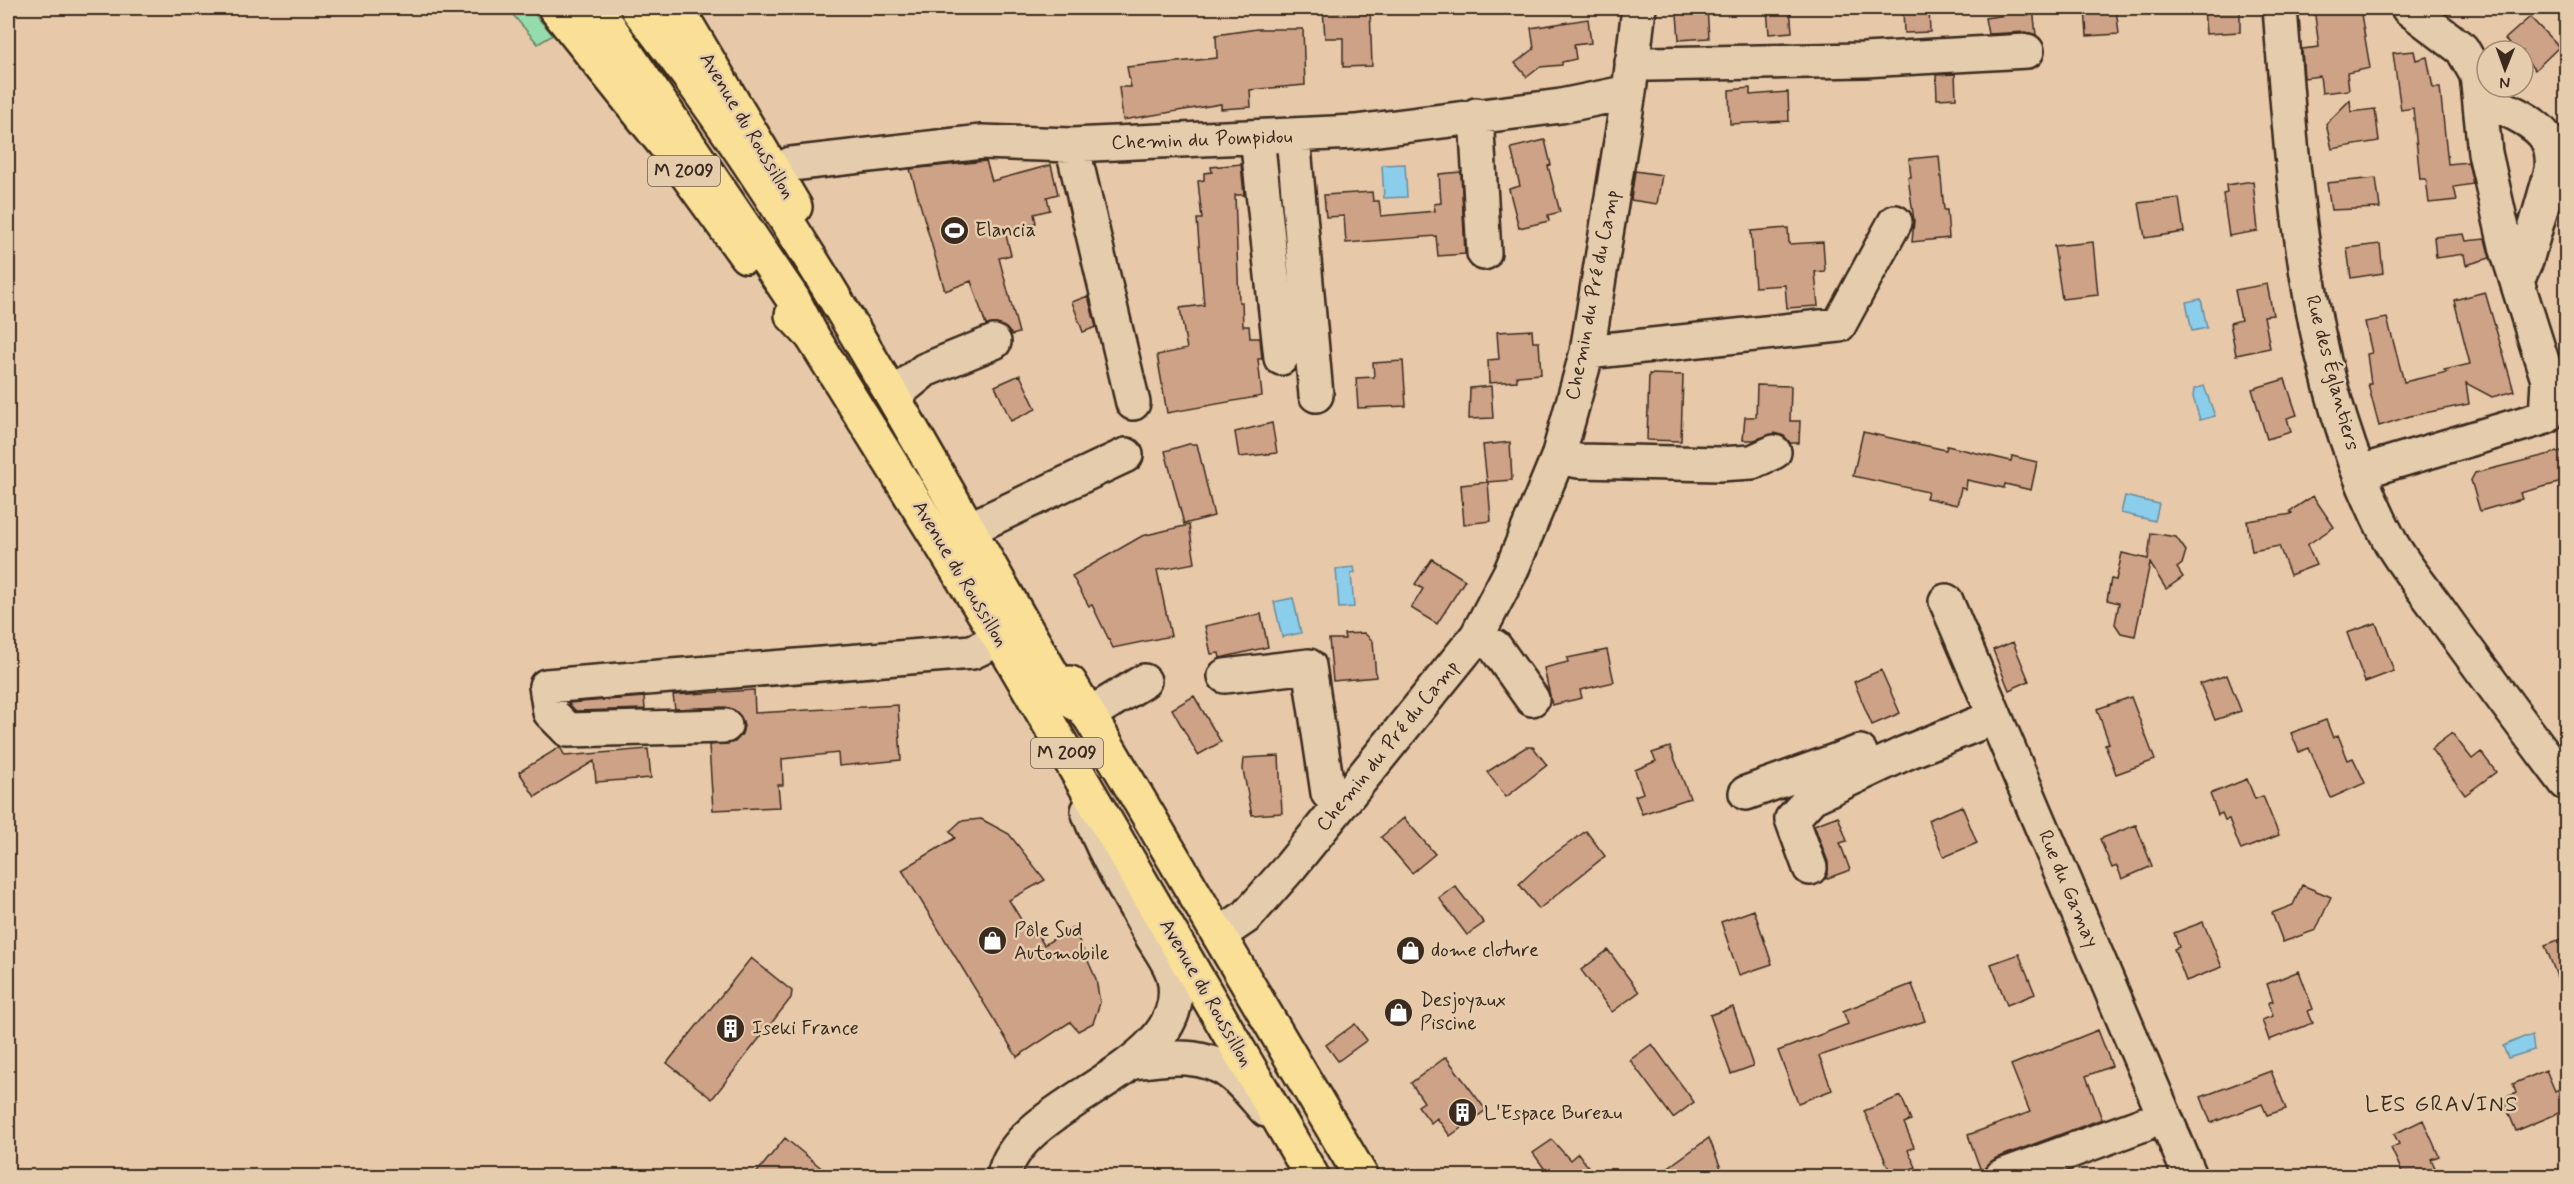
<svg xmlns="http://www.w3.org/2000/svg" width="2574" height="1184" font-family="Mynerve,sans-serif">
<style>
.green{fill:#94dcab;stroke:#688364;stroke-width:1.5}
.water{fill:#8bceec;stroke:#6b8c9a;stroke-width:1.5}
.building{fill:#cea287;stroke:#3b2a1e;stroke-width:1.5}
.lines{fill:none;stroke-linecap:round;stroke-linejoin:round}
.minor-casing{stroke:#3b2a1e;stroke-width:38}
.major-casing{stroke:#3b2a1e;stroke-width:38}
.highway-casing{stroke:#3b2a1e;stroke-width:38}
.minor{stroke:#e5ccad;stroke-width:33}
.major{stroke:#f9e096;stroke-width:33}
.highway{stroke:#f9e096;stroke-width:33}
.labels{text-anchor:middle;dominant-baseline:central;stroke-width:5;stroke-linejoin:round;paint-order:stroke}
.shield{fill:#e5ccad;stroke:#6e5b49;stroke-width:1.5}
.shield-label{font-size:18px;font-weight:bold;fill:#3b2a1e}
.street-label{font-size:20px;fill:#3b2a1e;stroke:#e5ccad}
.poi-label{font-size:20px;fill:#3b2a1e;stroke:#e5ccad;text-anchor:start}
.quarter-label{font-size:22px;letter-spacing:1.5px;fill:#3b2a1e;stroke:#e5ccad}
</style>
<rect width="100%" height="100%" fill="#e7c9aa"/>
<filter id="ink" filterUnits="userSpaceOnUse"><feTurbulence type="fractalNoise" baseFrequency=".0167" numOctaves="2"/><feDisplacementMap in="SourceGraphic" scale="12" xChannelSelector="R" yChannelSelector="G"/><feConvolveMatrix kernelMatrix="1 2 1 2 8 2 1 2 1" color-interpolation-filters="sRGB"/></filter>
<g filter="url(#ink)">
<!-- green -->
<path class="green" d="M 507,8 L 529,8 L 553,35 L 538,44 Z"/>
<!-- water -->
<path class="water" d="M 1405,164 L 1407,197 L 1384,198 L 1382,165 Z
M 2201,299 L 2207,328 L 2192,331 L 2186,302 Z
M 2204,386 L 2215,416 L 2200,420 L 2193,397 L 2194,389 Z
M 2125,496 L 2159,504 L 2155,521 L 2121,513 Z
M 1354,567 L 1355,573 L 1351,574 L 1354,607 L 1339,608 L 1336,569 Z
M 1293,598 L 1301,633 L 1282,637 L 1274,602 Z
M 2532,1036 L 2534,1050 L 2508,1058 L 2503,1046 L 2524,1037 Z"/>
<!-- building -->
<path class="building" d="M 1370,8 L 1372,66 L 1343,67 L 1343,38 L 1325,38 L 1323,9 Z
M 1681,8 L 1707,8 L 1709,38 L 1679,40 L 1677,14 L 1682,13 Z
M 1767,8 L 1790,8 L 1792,32 L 1769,34 Z
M 1903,8 L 1929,8 L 1930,32 L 1904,33 Z
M 2004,8 L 2033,8 L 2036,35 L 2026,32 L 1988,34 L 1985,18 L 2005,15 Z
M 2085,8 L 2116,8 L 2119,34 L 2087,36 Z
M 2204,8 L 2240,8 L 2240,32 L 2206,34 Z
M 2314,8 L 2360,8 L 2370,68 L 2347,73 L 2349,90 L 2322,93 L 2320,76 L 2304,78 L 2302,49 L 2319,47 Z
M 2530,17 L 2559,47 L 2535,70 L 2523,57 L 2523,51 L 2517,51 L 2505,39 Z
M 1588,19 L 1591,43 L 1574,45 L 1576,59 L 1562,62 L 1562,65 L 1540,67 L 1527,77 L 1515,63 L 1534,49 L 1531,28 Z
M 1257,29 L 1303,29 L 1305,85 L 1250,90 L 1251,107 L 1221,109 L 1221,104 L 1123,120 L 1119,87 L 1131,87 L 1127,67 L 1217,58 L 1216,35 Z
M 2414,51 L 2416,60 L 2427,57 L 2433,88 L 2440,88 L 2448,164 L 2468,162 L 2473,184 L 2454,187 L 2457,200 L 2429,203 L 2426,179 L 2420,179 L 2413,108 L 2401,110 L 2393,53 Z
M 1955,74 L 1956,98 L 1937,99 L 1936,75 Z
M 1750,88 L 1750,95 L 1788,92 L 1789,121 L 1730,124 L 1729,90 Z
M 2350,100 L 2351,112 L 2375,109 L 2379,141 L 2332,149 L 2326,124 Z
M 1545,140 L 1551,165 L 1548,166 L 1560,212 L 1548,215 L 1549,221 L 1519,228 L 1509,189 L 1520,186 L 1511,148 Z
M 1939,156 L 1944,210 L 1947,210 L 1949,238 L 1912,242 L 1914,221 L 1908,177 L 1911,177 L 1909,159 Z
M 986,161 L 992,181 L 1051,165 L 1058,194 L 1047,197 L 1050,210 L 1034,214 L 1036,223 L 1005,231 L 1011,255 L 999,258 L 1019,333 L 1012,335 L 1006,328 L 997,324 L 986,325 L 971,281 L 945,291 L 910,169 Z
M 1241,164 L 1244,195 L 1235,195 L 1239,302 L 1242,302 L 1243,326 L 1249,326 L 1250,338 L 1260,338 L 1262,359 L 1258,359 L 1262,396 L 1167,413 L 1157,355 L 1187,349 L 1180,308 L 1204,305 L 1197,219 L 1202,219 L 1198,181 L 1204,180 L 1204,173 L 1212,172 L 1211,167 Z
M 1635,171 L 1662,175 L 1657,204 L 1631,200 Z
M 1461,172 L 1465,254 L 1438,256 L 1436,236 L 1346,243 L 1344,216 L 1326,217 L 1324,195 L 1372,192 L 1373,201 L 1379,201 L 1381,216 L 1435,211 L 1434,204 L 1441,203 L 1439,174 Z
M 2376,178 L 2380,208 L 2331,210 L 2327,183 Z
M 2253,181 L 2258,231 L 2229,236 L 2223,194 L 2227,193 L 2226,185 Z
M 2179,198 L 2184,232 L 2145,238 L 2139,203 Z
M 1788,228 L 1789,244 L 1823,242 L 1825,271 L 1815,272 L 1818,306 L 1787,308 L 1785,285 L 1755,287 L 1751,231 Z
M 2464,234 L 2466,241 L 2485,239 L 2490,258 L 2466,265 L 2464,254 L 2436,258 L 2434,237 Z
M 2093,242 L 2098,295 L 2062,299 L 2054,246 Z
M 2380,244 L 2383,273 L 2351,278 L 2347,248 Z
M 2267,284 L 2273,315 L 2264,316 L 2270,348 L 2236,355 L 2230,323 L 2241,320 L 2235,290 Z
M 2485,292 L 2514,391 L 2492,397 L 2466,383 L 2469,404 L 2410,416 L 2379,426 L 2368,384 L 2371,384 L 2367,354 L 2372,353 L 2365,322 L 2387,318 L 2404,382 L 2447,372 L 2444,370 L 2470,364 L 2454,300 Z
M 1088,296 L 1096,327 L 1083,332 L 1072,302 Z
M 1532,330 L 1533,342 L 1539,342 L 1541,374 L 1517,376 L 1517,381 L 1489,383 L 1488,360 L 1499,359 L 1497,332 Z
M 1403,361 L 1406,406 L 1358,408 L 1356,378 L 1374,377 L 1373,363 Z
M 1649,374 L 1683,375 L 1681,441 L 1647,440 Z
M 1020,375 L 1036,409 L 1011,421 L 995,386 Z
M 2285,379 L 2297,415 L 2287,418 L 2291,432 L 2267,439 L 2252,389 Z
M 1757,385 L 1791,386 L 1790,421 L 1800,421 L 1799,443 L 1790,443 L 1784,436 L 1775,433 L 1754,440 L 1743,440 L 1745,417 L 1756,417 Z
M 1491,386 L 1493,418 L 1469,419 L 1470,388 Z
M 1272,423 L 1277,453 L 1239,457 L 1235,432 Z
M 1863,432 L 1946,450 L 1947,446 L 2011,461 L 2012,456 L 2037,462 L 2031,490 L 2005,484 L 2004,488 L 1967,480 L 1966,489 L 1961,488 L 1957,505 L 1926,498 L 1928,492 L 1853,476 Z
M 1510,442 L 1512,480 L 1487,482 L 1483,445 Z
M 1189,444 L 1197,444 L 1214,516 L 1184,524 L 1165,451 Z
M 2566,450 L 2566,481 L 2520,493 L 2522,499 L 2480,511 L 2471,480 L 2475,473 Z
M 1488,482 L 1491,521 L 1464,524 L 1461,485 Z
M 2313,496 L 2334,527 L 2307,545 L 2316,565 L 2290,575 L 2279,546 L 2252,551 L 2247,521 L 2292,514 L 2290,511 Z
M 1189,525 L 1195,563 L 1157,570 L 1171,636 L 1113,648 L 1092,605 L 1089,606 L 1072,576 L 1142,536 Z
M 2151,533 L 2176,537 L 2186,551 L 2182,564 L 2177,568 L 2183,577 L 2166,589 L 2150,563 L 2135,636 L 2121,633 L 2115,624 L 2119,603 L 2107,600 L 2111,579 L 2116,580 L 2122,553 L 2148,559 Z
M 1432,559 L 1465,580 L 1437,624 L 1411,608 L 1423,589 L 1415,584 Z
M 1261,614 L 1268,647 L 1220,658 L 1219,653 L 1211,654 L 1205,626 Z
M 2376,623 L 2394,671 L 2365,682 L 2347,633 Z
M 1364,633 L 1373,641 L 1376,677 L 1333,681 L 1329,639 L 1345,639 L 1344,634 Z
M 2013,642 L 2029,681 L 2009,690 L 1993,650 Z
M 1607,650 L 1614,682 L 1580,690 L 1582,698 L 1552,705 L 1544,668 L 1568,662 L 1567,658 Z
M 1881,670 L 1900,713 L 1872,725 L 1854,682 Z
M 2227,675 L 2241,711 L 2215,720 L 2200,684 Z
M 754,690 L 755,713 L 898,705 L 901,760 L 839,766 L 838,753 L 782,759 L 783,785 L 778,785 L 780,807 L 713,810 L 709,745 L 735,742 L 742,734 L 744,726 L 741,717 L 734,710 L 725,707 L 675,709 L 673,695 Z
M 1194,696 L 1221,742 L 1198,755 L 1172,709 Z
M 644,697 L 645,709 L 576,711 L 568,703 Z
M 2131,697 L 2155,760 L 2116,774 L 2105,744 L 2109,743 L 2097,709 Z
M 2326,720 L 2333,738 L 2338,735 L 2348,760 L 2353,758 L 2365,783 L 2331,798 L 2309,748 L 2299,752 L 2291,733 Z
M 2452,733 L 2472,759 L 2481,752 L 2496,772 L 2465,795 L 2431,749 Z
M 560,747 L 565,756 L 648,749 L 651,778 L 596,782 L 594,761 L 535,797 L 519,772 Z
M 1526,747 L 1533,747 L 1547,765 L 1506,797 L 1487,772 Z
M 1670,747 L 1690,798 L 1642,814 L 1635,796 L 1643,793 L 1635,770 L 1656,761 L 1652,753 Z
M 1279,756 L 1282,813 L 1252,815 L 1243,770 L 1244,758 Z
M 2247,779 L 2255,799 L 2263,796 L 2279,835 L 2241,850 L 2229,819 L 2225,820 L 2222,813 L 2218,815 L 2210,794 Z
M 1962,806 L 1977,843 L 1944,857 L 1928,820 Z
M 1838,816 L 1847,841 L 1840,843 L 1850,870 L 1825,879 L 1828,871 L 1828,862 L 1814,825 Z
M 1404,818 L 1435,854 L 1412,873 L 1381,837 Z
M 981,819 L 1009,834 L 1045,880 L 1009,900 L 1031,936 L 1036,932 L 1044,945 L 1073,927 L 1096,979 L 1100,1003 L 1093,1023 L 1078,1031 L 1070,1022 L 1017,1057 L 902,870 L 955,838 L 950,831 L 961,821 Z
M 2136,825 L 2152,866 L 2122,879 L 2117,866 L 2112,868 L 2100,839 Z
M 1586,831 L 1605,856 L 1539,909 L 1519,884 L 1543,862 Z
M 2302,885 L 2331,897 L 2316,930 L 2283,942 L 2272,913 L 2293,905 Z
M 1455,886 L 1484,923 L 1467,935 L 1439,898 Z
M 1754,910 L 1772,964 L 1739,975 L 1721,922 Z
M 2203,922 L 2222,967 L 2186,981 L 2174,949 L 2179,947 L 2174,933 Z
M 2566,937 L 2566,997 L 2565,998 L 2545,945 Z
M 1608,950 L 1639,992 L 1612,1012 L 1581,970 Z
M 2019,954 L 2035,994 L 2007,1005 L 1991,964 Z
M 751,958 L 792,991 L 791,998 L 712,1099 L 667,1063 Z
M 2299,971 L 2313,1009 L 2308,1011 L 2313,1023 L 2269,1040 L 2262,1020 L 2273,1016 L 2268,1003 L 2273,1001 L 2267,984 Z
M 1912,984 L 1925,1021 L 1819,1056 L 1832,1090 L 1798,1103 L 1778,1051 L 1848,1024 L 1843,1011 Z
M 1733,1007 L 1753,1066 L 1731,1074 L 1710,1015 Z
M 1355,1024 L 1367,1040 L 1338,1061 L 1326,1045 Z
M 2098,1030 L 2112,1066 L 2086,1076 L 2102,1119 L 1996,1158 L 1981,1171 L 1968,1135 L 2030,1112 L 2011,1065 Z
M 1652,1044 L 1694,1102 L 1673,1118 L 1630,1060 Z
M 1446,1057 L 1486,1110 L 1450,1136 L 1437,1118 L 1431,1123 L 1418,1106 L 1424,1102 L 1411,1083 Z
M 2546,1070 L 2555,1091 L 2566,1086 L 2566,1110 L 2516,1131 L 2503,1099 L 2516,1093 L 2513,1084 Z
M 2271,1071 L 2286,1109 L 2267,1115 L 2262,1104 L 2211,1123 L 2201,1097 Z
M 1901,1096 L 1911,1120 L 1904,1123 L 1914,1147 L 1908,1150 L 1916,1167 L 1892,1176 L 1864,1111 Z
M 2423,1120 L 2439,1156 L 2431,1159 L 2439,1176 L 2404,1176 L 2391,1148 L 2399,1144 L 2394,1134 Z
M 785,1138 L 831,1176 L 754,1176 Z
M 1709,1138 L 1724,1176 L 1656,1176 Z
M 1552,1140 L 1570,1160 L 1578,1153 L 1595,1176 L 1547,1176 L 1549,1175 L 1533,1153 Z"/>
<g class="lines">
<defs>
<path id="minor" d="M 2280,8 C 2294,187 2304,378 2390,541 C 2404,566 2424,589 2440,612 C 2481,670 2524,727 2566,783
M 1632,62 L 1650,64 L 1864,60 L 2027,51
M 2480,102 C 2498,103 2537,122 2546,138 C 2552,148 2553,159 2552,170 L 2526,261 L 2517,281
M 1476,115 L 1484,253
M 1293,136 L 1316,395
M 1257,137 L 1281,358
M 1072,145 L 1133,403
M 775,173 L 791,164 L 982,142 L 1072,145 L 1355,132 L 1561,106 L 1629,92
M 1587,352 L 1839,325 L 1895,222
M 903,388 L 925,370 L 994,342
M 1558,457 L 1579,461 L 1719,464 L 1752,462 L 1774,452
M 2360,472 L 2546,417 L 2548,380 L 2507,250 L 2485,153 L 2477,75 L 2462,49 L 2408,8
M 982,523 L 1126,455
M 1946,601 L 2190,1176
M 1477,636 L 1495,647 L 1532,699
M 1225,676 L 1309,666 L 1328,793 L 1341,804
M 1088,715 L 1144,681
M 725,726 L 568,730 L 550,712 L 546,686 L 972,652 L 1000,639
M 1746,793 L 1860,752
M 1810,868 L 1792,819 L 1812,797 L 1905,753 L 1995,717
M 1219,935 L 1247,916 L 1290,867 L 1477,636 L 1511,571 L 1558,457 L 1587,352 L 1629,92 L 1639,8
M 1134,1062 C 1168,1057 1206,1052 1234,1076 C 1246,1086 1256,1099 1266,1110
M 1004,1176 C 1019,1098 1194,1071 1174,978 C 1171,963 1157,946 1150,933 C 1128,893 1104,854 1088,811
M 2002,1176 L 2144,1124"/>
<path id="major" d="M 555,8 L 669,150 L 746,256
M 677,8 L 795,207
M 792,315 L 812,336 L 1000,639 L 1312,1176
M 1070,683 L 1361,1176"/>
<path id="highway" d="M 596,8 L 793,299 L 812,336
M 637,8 C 805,221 929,465 1066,698 L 1084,708"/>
</defs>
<!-- minor casing -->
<use href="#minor" class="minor-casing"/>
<!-- major casing -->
<use href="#major" class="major-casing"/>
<!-- highway casing -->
<use href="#highway" class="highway-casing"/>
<!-- minor -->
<use href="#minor" class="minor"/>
<!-- major -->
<use href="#major" class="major"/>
<!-- highway -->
<use href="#highway" class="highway"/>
</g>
</g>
<!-- icons -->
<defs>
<symbol id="stadium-disc" viewBox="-11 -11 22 22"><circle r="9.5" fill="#3b2a1e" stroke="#e5ccad"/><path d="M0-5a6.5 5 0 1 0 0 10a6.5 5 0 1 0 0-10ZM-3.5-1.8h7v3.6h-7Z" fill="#fff"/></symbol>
<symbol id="shop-disc" viewBox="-11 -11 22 22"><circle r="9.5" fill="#3b2a1e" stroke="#e5ccad"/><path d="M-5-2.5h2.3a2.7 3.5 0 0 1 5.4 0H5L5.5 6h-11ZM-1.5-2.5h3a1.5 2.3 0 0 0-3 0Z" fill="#fff"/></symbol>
<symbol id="building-disc" viewBox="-11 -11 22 22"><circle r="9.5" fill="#3b2a1e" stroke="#e5ccad"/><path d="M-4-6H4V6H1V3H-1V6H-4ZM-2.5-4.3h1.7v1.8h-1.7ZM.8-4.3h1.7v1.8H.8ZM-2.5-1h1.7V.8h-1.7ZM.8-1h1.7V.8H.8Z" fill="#fff"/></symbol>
</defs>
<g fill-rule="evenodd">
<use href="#stadium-disc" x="938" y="214" width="33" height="33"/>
<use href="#shop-disc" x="976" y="924" width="33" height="33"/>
<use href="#shop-disc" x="1394" y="934" width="33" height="33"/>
<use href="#shop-disc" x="1382" y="996" width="33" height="33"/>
<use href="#building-disc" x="714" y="1012" width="33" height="33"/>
<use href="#building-disc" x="1446" y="1096" width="33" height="33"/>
</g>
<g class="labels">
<!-- shield labels -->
<g class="shield">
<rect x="648" y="156" width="72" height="30" rx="4.5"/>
<rect x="1031" y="738" width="72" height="30" rx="4.5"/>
</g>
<g class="shield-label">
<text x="684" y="171">M 2009</text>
<text x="1067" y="753">M 2009</text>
</g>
<!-- street labels -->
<g class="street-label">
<text transform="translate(747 126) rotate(59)">Avenue du Roussillon</text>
<text transform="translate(1202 140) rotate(-2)">Chemin du Pompidou</text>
<text transform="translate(1593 295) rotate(-79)">Chemin du Pré du Camp</text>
<text transform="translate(2332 373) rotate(75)">Rue des Églantiers</text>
<text transform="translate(960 574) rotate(59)">Avenue du Roussillon</text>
<text transform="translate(1388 746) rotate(-51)">Chemin du Pré du Camp</text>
<text transform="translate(2068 889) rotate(67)">Rue du Gamay</text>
<text transform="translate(1206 993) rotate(60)">Avenue du Roussillon</text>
</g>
<!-- poi labels -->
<g class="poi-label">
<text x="975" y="230">Elancia</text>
<text x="1014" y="930">Pôle Sud<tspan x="1014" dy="23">Automobile</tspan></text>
<text x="1431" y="950">dome cloture</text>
<text x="1420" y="1000">Desjoyaux<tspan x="1420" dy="23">Piscine</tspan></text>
<text x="752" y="1028">Iseki France</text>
<text x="1484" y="1113">L'Espace Bureau</text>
</g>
<!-- quarter labels -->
<g class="quarter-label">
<text x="2442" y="1105">LES GRAVINS</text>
</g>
</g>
<!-- margin -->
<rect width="2574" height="1184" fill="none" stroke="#e5ccad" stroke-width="30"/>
<rect x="15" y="15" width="2544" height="1154" fill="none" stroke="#3b2a1e" stroke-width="2" filter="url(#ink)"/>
<!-- north arrow -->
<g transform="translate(2505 69) rotate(181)"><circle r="28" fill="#e5ccad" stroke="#a18b74" stroke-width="1.5"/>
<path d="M0-4.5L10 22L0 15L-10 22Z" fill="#3b2a1e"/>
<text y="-9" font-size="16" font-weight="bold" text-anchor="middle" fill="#3b2a1e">N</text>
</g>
</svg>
